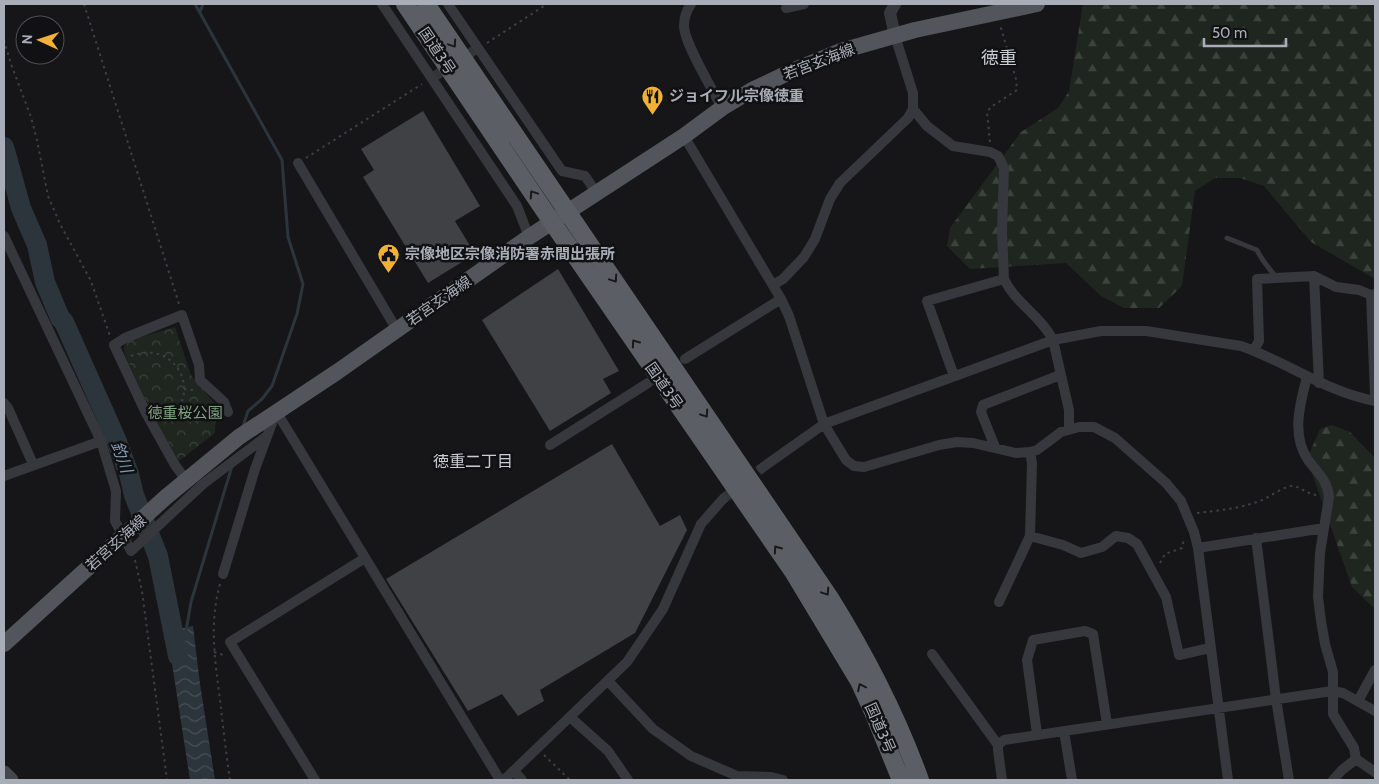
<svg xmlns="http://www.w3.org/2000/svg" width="1379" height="784" font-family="Cabin,'Noto Sans JP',sans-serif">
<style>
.forest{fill:url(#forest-firs)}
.park{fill:url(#park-crowns)}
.water{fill:url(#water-waves)}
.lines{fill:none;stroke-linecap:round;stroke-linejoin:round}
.stream{stroke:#2c353c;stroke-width:3}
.river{stroke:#2c353c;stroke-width:20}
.building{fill:#404145}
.minor-tunnel{stroke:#333438;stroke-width:10;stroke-dasharray:10 5;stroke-linecap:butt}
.path{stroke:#3d3f44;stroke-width:2;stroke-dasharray:2.5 4;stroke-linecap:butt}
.service{stroke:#37383d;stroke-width:5}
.minor{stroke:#37383d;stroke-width:10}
.tertiary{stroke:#37383d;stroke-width:12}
.secondary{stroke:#45474d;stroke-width:15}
.primary{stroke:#53555c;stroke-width:16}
.trunk{stroke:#5b5e65;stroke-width:18}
.oneway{stroke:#18191b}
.labels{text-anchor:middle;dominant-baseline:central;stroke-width:5;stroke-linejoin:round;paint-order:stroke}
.street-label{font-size:15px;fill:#a8adb8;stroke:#111113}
.poi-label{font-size:15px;font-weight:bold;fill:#a8adb8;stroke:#111113;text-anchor:start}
.park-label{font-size:15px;fill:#7fa381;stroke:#111113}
.water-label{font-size:16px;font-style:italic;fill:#7f9bb3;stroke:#111113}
.neighbourhood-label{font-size:16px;fill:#c9ccd4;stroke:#111113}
.quarter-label{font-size:18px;fill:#c9ccd4;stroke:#111113}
</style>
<defs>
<pattern id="forest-firs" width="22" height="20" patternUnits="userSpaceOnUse" patternTransform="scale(1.25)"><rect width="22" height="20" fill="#1e261f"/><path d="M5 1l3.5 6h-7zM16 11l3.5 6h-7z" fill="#3c433d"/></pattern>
<pattern id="park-crowns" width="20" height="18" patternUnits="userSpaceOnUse" patternTransform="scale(1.25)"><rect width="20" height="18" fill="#1e261f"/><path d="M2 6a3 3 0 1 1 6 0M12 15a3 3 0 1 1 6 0" fill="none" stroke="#3c433d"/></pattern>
<pattern id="water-waves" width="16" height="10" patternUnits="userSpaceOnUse" patternTransform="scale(1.25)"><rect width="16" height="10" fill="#2c353c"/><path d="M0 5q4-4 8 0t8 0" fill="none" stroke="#485056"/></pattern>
</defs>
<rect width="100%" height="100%" fill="#161618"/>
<!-- forest -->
<path class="forest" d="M 1083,4 L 1375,4 L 1375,279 L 1311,242 L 1264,186 L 1240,178 L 1215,178 L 1195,191 L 1182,286 L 1159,308 L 1124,308 L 1101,296 L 1066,263 L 970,269 L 947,246 L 950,228 L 1021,132 L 1058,108 L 1069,91 Z
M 1332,425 L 1350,432 L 1375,458 L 1375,609 L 1352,587 L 1307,459 L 1320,429 Z"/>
<!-- park -->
<path class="park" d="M 175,327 L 191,375 L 216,405 L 215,433 L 179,461 L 153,416 L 124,353 L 124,347 L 128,341 Z"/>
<!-- water -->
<path class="water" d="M 193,626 L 200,684 L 215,780 L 190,780 L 167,631 Z"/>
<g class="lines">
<!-- stream -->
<path class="stream" d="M 195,4 L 282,160 L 288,237 L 303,284 L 297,314 L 272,386 L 262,399 L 248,411 L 243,426
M 200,12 L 203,4
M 186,631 L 191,602 L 232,466"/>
<!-- river -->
<path class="river" d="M 4,147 L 21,208 L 37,245 L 45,282 L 60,318 L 64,322 L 116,439 L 129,474 L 134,495 L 158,556 L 178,656"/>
</g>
<!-- building -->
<path class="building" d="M 423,111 L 480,206 L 455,221 L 475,254 L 428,283 L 363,177 L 374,170 L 361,149 Z
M 558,269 L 619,371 L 603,379 L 611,393 L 550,431 L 482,320 Z
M 612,444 L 660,526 L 680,515 L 687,530 L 635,633 L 540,690 L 544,701 L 518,716 L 502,694 L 468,711 L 386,579 Z"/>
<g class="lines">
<!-- minor-tunnel -->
<path class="minor-tunnel" d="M 432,78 L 478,48
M 723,499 L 762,468"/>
<!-- path -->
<path class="path" d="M 84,4 L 179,304
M 4,40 L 11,64 L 31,117 L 37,140 L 48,196 L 60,224 L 91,281 L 110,336
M 487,43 L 547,4
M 990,142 L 987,112 L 991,107 L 1017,90 L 1016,79 L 1000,25
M 306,158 L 422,84
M 131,356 C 176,338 206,396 164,422
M 184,389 L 194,390
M 1197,513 C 1220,510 1240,509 1262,500 C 1269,497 1286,485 1293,486 C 1302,487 1307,495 1318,495
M 135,560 L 142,591 L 167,780
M 1160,563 L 1165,554 L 1182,548 L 1184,539
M 220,584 C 209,624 215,660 220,700 C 223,726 226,753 230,780
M 214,652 L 226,656
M 544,755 L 570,780"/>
<!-- service -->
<path class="service" d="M 1227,238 L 1257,250 C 1262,261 1269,268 1276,277"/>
<!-- minor -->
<path class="minor" d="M 382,4 L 517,206 L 529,237
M 448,4 L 562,171 L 585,176 L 596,192
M 691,4 C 686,11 684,17 684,26 C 684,43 713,90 722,108
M 786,8 L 804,4
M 913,109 L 927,126 L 953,146 L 990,152 L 998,156 L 1004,168 L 1002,232 L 1004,279
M 684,136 L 781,299 L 789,316 L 824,424 L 846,460 L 854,466 L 864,467 L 939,445 L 957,442 L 973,443 L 1016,453 L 1030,452 L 1037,450 L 1061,432 L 1079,427 L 1094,427 L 1115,438 L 1166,483 L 1181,501 L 1194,532 L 1198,548 L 1228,780
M 298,163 L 397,330
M 4,236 L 101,441 L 116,491 L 115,521 L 131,551 L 203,484 L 267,436
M 1314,276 L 1336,287 L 1359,290 L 1371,295
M 773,285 L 783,279 L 804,257 L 815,239 L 830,199 L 840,183 L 908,118 L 913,109 L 913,93 L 895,36
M 1375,294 L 1371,295 L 1375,395
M 1254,350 L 1259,341 L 1257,279 L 1314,276 L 1319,383
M 685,359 L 781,299
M 954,376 L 927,301 L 1004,279 C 1015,303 1041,316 1053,340 L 1069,410 L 1069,430
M 1307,377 C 1300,404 1291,435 1308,460 C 1317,472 1328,481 1329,497 L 1320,553 L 1318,597 L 1321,621 L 1325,644 L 1333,672 L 1333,714 L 1354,748 L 1356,759 L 1342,770 L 1333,780
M 4,403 L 8,408 L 33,464
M 276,411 L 500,780
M 550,445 L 648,383
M 995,447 L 981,412 L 983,405 L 1060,375
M 762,468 L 824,424 L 1053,340 L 1101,331 L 1146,331 L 1241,346 C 1287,362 1326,392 1375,401
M 4,476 L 101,441
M 186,480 L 175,465 L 146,413 L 114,345 L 125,338 L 182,315 L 199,365 L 200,380 L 224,402 L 228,412
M 1030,536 L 1063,545 L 1081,553 L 1102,547 L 1116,536 L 1128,538 L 1137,544 L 1166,597 L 1179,655 L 1210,648
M 1256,538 L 1276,699 L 1289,780
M 1198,548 L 1324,528
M 223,574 L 255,469 L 275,415
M 999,602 L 1030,536 L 1032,463 L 1030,452
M 932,654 L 998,745
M 608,681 L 653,729 L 691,756 L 737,776 L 771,777 L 783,780
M 1358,701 L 1375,670
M 570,717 L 608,751 L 628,780
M 1064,731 L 1072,780
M 1037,734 L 1027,660 L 1033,640 L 1085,631 L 1093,634 L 1107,724
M 1356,759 L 1375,772
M 514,771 L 522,780
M 315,780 L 230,642 L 365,558
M 504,780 L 627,662 L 663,609 L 701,524 L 723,499
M 1002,780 L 998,750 L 998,745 L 1004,740 L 1332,691 L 1343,693 L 1375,711"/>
<!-- tertiary -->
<path class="tertiary" d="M 895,36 L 890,13 L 895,4"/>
<!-- secondary -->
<path class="secondary" d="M 4,773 L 11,780"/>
<!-- primary -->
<path class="primary" d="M 4,644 L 166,497 L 239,437 L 337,372 L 529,237 L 684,136 L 722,108 L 752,90 L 792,71 L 841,51 L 915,30 L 1037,4"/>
<!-- trunk -->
<path class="trunk" d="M 405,4 L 552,222 L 794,573 L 859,681 L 874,714 L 901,780
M 426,4 L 830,598 C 866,656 897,716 920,780"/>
</g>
<!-- one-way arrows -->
<defs><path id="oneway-chevron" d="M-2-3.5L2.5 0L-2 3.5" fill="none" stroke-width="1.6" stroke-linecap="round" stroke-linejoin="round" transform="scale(1.25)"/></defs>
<g class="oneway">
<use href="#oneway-chevron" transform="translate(453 44) rotate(56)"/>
<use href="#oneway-chevron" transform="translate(533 194) rotate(-124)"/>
<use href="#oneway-chevron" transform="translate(614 279) rotate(56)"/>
<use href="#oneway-chevron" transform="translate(635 343) rotate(-125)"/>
<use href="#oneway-chevron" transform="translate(705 414) rotate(56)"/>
<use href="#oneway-chevron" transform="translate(777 549) rotate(-125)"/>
<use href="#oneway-chevron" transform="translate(826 592) rotate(56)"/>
<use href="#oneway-chevron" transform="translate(861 687) rotate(-116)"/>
</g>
<!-- icons -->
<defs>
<symbol id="restaurant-pin" viewBox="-11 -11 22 30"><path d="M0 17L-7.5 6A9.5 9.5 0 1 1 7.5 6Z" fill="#f2b134" stroke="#111113"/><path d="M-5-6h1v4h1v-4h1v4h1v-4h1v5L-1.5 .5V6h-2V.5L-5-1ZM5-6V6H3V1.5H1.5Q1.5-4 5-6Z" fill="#111"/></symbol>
<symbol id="civic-pin" viewBox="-11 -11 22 30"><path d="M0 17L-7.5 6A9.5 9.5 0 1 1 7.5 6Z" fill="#f2b134" stroke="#111113"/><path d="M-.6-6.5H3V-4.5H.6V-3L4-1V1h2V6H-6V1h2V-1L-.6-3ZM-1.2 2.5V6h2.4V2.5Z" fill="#111"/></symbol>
</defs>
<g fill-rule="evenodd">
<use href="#restaurant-pin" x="640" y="84" width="25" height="34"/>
<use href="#civic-pin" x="376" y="242" width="25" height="34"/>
</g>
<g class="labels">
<!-- street labels -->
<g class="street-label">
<text transform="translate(437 51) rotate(56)">国道3号</text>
<text transform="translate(819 62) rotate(-21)">若宮玄海線</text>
<text transform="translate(439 301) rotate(-35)">若宮玄海線</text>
<text transform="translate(664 386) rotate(55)">国道3号</text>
<text transform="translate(116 543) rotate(-42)">若宮玄海線</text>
<text transform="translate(880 728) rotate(66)">国道3号</text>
</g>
<!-- poi labels -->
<g class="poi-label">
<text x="669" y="96">ジョイフル宗像徳重</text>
<text x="405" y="254">宗像地区宗像消防署赤間出張所</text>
</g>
<!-- park labels -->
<g class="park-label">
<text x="185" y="413">徳重桜公園</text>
</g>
<!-- water labels -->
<g class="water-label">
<text transform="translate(122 457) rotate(70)">釣川</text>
</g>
<!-- neighbourhood labels -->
<g class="neighbourhood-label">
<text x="473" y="461">徳重二丁目</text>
</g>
<!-- quarter labels -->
<g class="quarter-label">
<text x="999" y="58">徳重</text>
</g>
</g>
<!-- border -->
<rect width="1379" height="784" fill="none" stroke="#a8adb8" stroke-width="10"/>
<!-- north arrow -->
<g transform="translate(40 40) rotate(273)"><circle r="24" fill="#111113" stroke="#4d4f55"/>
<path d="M0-4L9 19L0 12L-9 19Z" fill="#f2b134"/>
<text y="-8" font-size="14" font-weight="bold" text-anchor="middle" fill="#a8adb8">N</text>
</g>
<!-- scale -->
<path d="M1204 38v8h82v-8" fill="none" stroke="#a8adb8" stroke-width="2.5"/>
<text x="1212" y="38" font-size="15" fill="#a8adb8" stroke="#111113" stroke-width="4" paint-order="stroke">50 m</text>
</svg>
